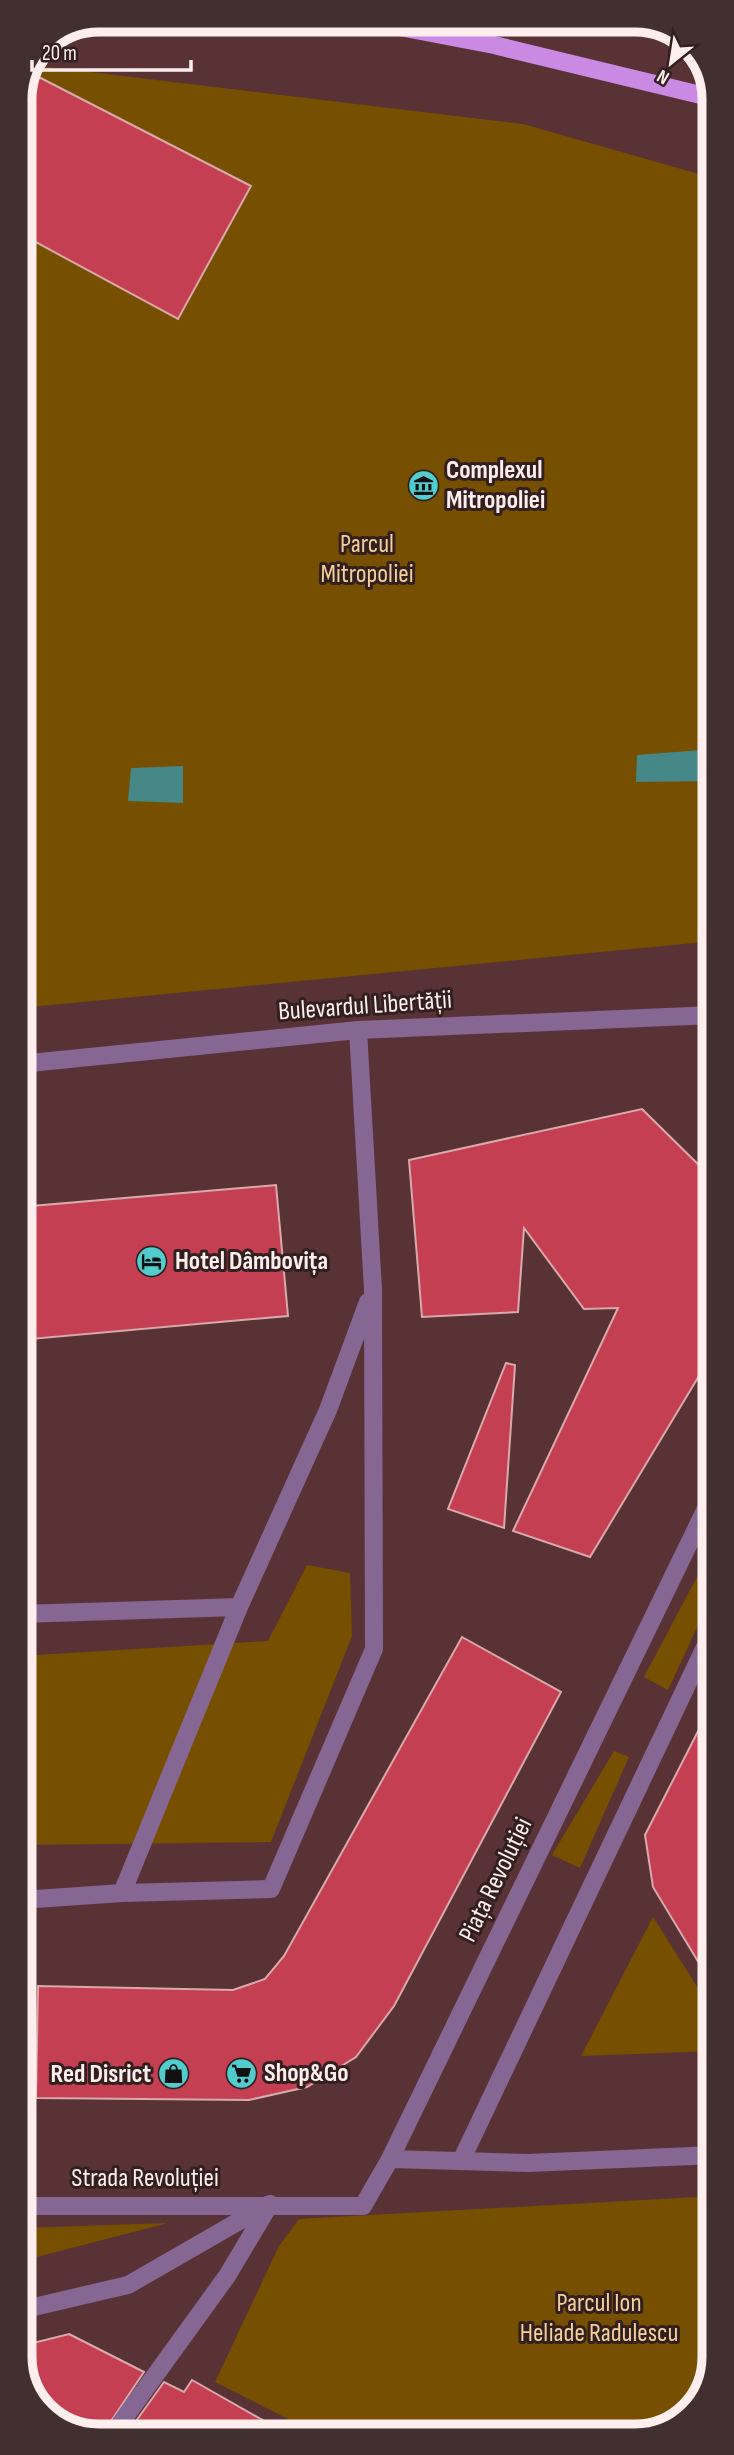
<svg xmlns="http://www.w3.org/2000/svg" width="734" height="2455" font-family="'Sofia Sans Condensed',sans-serif">
<style>
.green{fill:#764f00}
.water{fill:#468788}
.building{fill:#c43f52;stroke:#d9a9ab;stroke-width:2}
.lines{fill:none;stroke-linecap:round;stroke-linejoin:round}
.minor{stroke:#866692;stroke-width:18}
.major{stroke:#ca89e3;stroke-width:18}
.labels{text-anchor:middle;dominant-baseline:central;stroke-width:6;stroke-linejoin:round;paint-order:stroke}
.poi-label{font-size:26px;font-weight:bold;fill:#feeeee;stroke:#322021;text-anchor:start}
.park-label{font-size:26px;fill:#f5d09c;stroke:#322021}
.street-label{font-size:26px;fill:#feeeee;stroke:#322021}
.rim{fill:none;stroke:#feeeee;stroke-width:9}
</style>
<rect width="100%" height="100%" fill="#593235"/>
<!-- green -->
<path class="green" d="M 32,65 L 523,124 L 713,178 L 714,941 L 20,1008 L 19,94 Z
M 709,1554 L 714,1558 L 714,1591 L 668,1690 L 644,1677 Z
M 307,1565 L 350,1573 L 352,1636 L 271,1842 L 21,1845 L 20,1656 L 268,1641 Z
M 614,1751 L 629,1757 L 580,1868 L 552,1855 Z
M 653,1917 L 715,2015 L 715,2051 L 581,2056 Z
M 715,2196 L 715,2357 L 698,2405 L 651,2434 L 320,2435 L 215,2382 L 279,2246 L 299,2219 Z
M 168,2223 L 21,2261 L 21,2228 Z"/>
<!-- water -->
<path class="water" d="M 714,749 L 714,781 L 636,782 L 637,755 Z
M 183,766 L 183,803 L 128,801 L 131,768 Z"/>
<!-- building -->
<path class="building" d="M 29,72 L 251,186 L 178,319 L 19,233 L 19,94 Z
M 642,1109 L 714,1180 L 714,1351 L 590,1557 L 513,1531 L 618,1308 L 584,1309 L 524,1228 L 518,1312 L 422,1317 L 409,1160 Z
M 276,1185 L 288,1316 L 20,1340 L 20,1207 Z
M 506,1363 L 515,1365 L 504,1528 L 448,1509 Z
M 462,1637 L 561,1692 L 394,2006 L 356,2057 L 307,2087 L 249,2100 L 36,2098 L 38,1986 L 233,1990 L 265,1979 L 284,1956 Z
M 714,1700 L 714,1988 L 653,1887 L 645,1835 Z
M 69,2334 L 144,2372 L 101,2436 L 93,2436 L 47,2416 L 21,2372 L 21,2346 Z
M 192,2380 L 289,2435 L 126,2435 L 164,2382 L 184,2392 Z"/>
<g class="lines">
<!-- minor -->
<path class="minor" d="M 20,1064 L 358,1030 L 714,1015
M 20,1614 L 239,1607
M 122,1893 L 271,1889 L 374,1649 L 373,1290 L 358,1030
M 21,1900 L 122,1893 L 239,1607 L 328,1410 L 368,1302
M 390,2159 L 528,2163 L 715,2155
M 461,2161 L 714,1628
M 21,2206 L 363,2206 L 390,2159 L 714,1492
M 21,2310 L 128,2285 L 267,2205
M 112,2435 L 227,2276 L 270,2204"/>
<!-- major -->
<path class="major" d="M 363,20 L 494,45 L 713,98"/>
</g>
<!-- icons -->
<defs>
<symbol id="museum-disc" viewBox="-11 -11 22 22"><circle r="9.5" fill="#52cdce" stroke="#322021"/><path d="M0-6L6-3V-2H-6V-3ZM-5-1h2V3h-2ZM-1-1h2V3h-2ZM3-1h2V3H3ZM-6 4H6V6H-6Z" fill="#111"/></symbol>
<symbol id="hotel-disc" viewBox="-11 -11 22 22"><circle r="9.5" fill="#52cdce" stroke="#322021"/><path d="M-6-4.5h1.5V1H6V5H4.5V3h-9V5H-6ZM-4 0a1.8 1.8 0 1 1 3.6 0ZM.5 0V-2.5h3Q6-2.5 6 0Z" fill="#111"/></symbol>
<symbol id="supermarket-disc" viewBox="-11 -11 22 22"><circle r="9.5" fill="#52cdce" stroke="#322021"/><path d="M-6-5.5h2.5l.6 2H6L4.5 2H-2.5L-4.4-4H-6ZM-1.5 3.2a1.3 1.3 0 1 0 .1 0ZM3 3.2a1.3 1.3 0 1 0 .1 0Z" fill="#111"/></symbol>
<symbol id="shop-disc" viewBox="-11 -11 22 22"><circle r="9.5" fill="#52cdce" stroke="#322021"/><path d="M-5-2.5h2.3a2.7 3.5 0 0 1 5.4 0H5L5.5 6h-11ZM-1.5-2.5h3a1.5 2.3 0 0 0-3 0Z" fill="#111"/></symbol>
</defs>
<g fill-rule="evenodd">
<use href="#museum-disc" x="406" y="468" width="35" height="35"/>
<use href="#hotel-disc" x="134" y="1244" width="35" height="35"/>
<use href="#supermarket-disc" x="224" y="2056" width="35" height="35"/>
<use href="#shop-disc" x="156" y="2056" width="35" height="35"/>
</g>
<g class="labels">
<!-- poi labels -->
<g class="poi-label">
<text x="446" y="470">Complexul<tspan x="446" dy="30">Mitropoliei</tspan></text>
<text x="175" y="1261">Hotel Dâmbovița</text>
<text x="264" y="2073">Shop&amp;Go</text>
<text x="151" y="2074" text-anchor="end">Red Disrict</text>
</g>
<!-- park labels -->
<g class="park-label">
<text x="367" y="544">Parcul<tspan x="367" dy="30">Mitropoliei</tspan></text>
<text x="599" y="2303">Parcul Ion<tspan x="599" dy="30">Heliade Radulescu</tspan></text>
</g>
<!-- street labels -->
<g class="street-label">
<text transform="translate(365 1006) rotate(-4)">Bulevardul Libertății</text>
<text transform="translate(496 1880) rotate(-64)">Piața Revoluției</text>
<text x="145" y="2178">Strada Revoluției</text>
</g>
</g>
<!-- crop -->
<path d="M0 0H734V2455H0ZM99 32H635A67 67 0 0 1 702 99V2357A67 67 0 0 1 635 2424H99A67 67 0 0 1 32 2357V99A67 67 0 0 1 99 32Z" fill="#423031" fill-rule="evenodd"/>
<path class="rim" d="M99 32H635A67 67 0 0 1 702 99V2357A67 67 0 0 1 635 2424H99A67 67 0 0 1 32 2357V99A67 67 0 0 1 99 32Z"/>
<!-- north arrow -->
<g transform="translate(671 63) rotate(210)" stroke="#322021" stroke-width="5" paint-order="stroke">
<path d="M0-5L12 26L0 18L-12 26Z" fill="#feeeee"/>
<text y="-10" font-size="19" font-weight="bold" text-anchor="middle" fill="#feeeee">N</text>
</g>
<!-- scale -->
<path d="M32 60v10h159v-10" fill="none" stroke="#feeeee" stroke-width="3.5"/>
<text x="42" y="60" font-size="21" fill="#feeeee" stroke="#322021" stroke-width="5" paint-order="stroke">20 m</text>
</svg>
